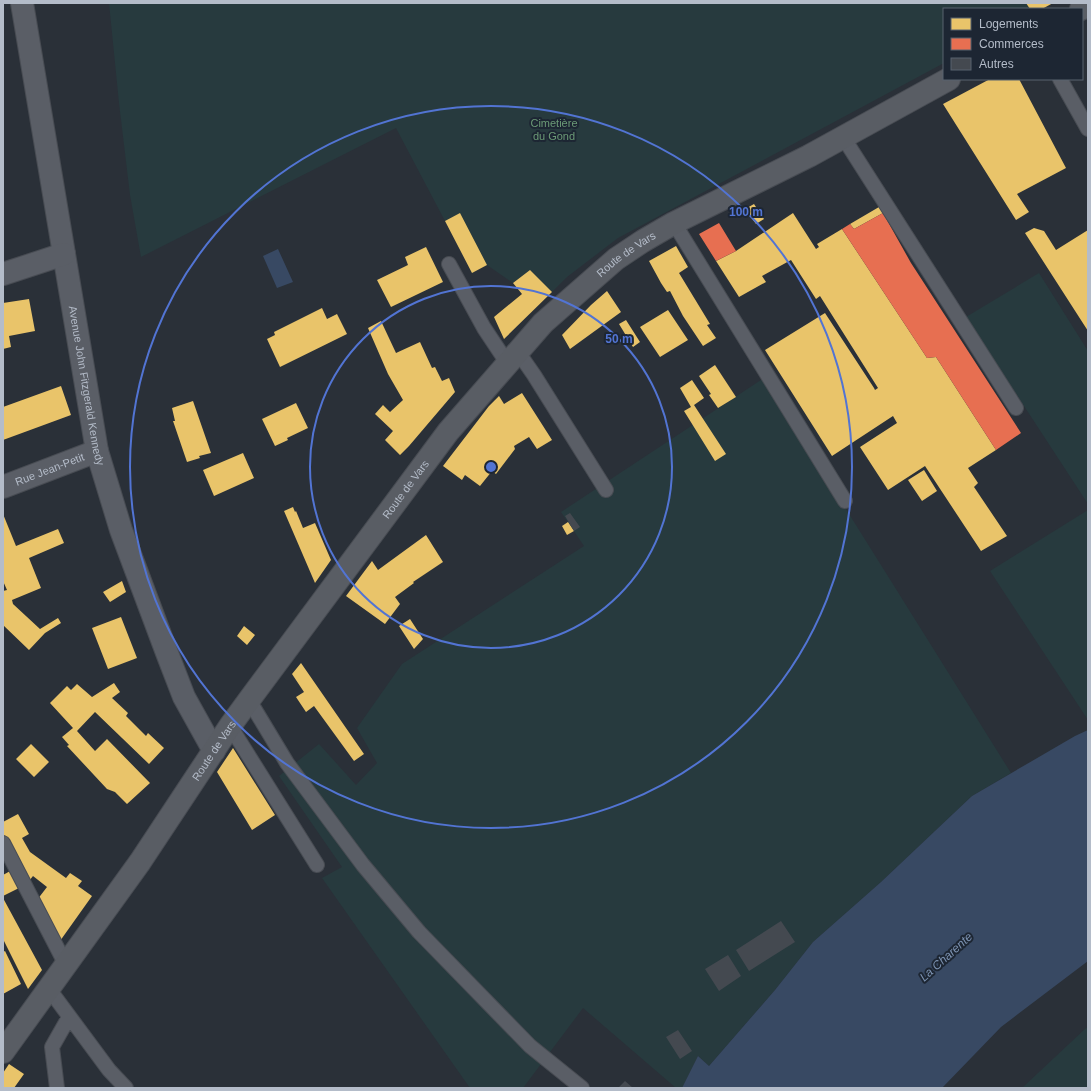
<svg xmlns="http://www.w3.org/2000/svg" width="1091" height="1091" font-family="Helvetica,sans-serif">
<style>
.green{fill:#273a3e}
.water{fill:#384963}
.homes{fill:#e9c46a}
.shops{fill:#e76f51}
.building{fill:#444950}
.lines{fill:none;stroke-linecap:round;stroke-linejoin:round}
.lane-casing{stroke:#484c53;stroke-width:16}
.street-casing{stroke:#484c53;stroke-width:24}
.secondary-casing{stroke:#484c53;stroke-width:24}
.lane{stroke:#5a5e66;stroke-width:14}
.street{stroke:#5a5e66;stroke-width:22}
.secondary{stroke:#595d64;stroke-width:22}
.ring{fill:none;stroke:#5274d3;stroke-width:2}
.labels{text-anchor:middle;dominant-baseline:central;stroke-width:4;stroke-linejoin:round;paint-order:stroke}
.park-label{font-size:11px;fill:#6b9a76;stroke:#1d2633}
.street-label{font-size:11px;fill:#b4bcc9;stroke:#1d2633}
.water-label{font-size:12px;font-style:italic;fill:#7c92b1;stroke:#1d2633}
.centre{fill:#5274d3;stroke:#1d2633;stroke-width:2}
.ring-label{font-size:12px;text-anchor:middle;font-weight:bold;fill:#5274d3;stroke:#1d2633;stroke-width:4;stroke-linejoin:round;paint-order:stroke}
</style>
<rect width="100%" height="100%" fill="#2a3038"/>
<!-- green -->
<path class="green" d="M 109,3 L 1026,3 L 1030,9 L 944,9 L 944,63 L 618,238 L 567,277 L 552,292 L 530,270 L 513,283 L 487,265 L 460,214 L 445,221 L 396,128 L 141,257 L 130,195 L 119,103 Z
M 1039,273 L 1088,351 L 1088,504 L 966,317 Z
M 764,378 L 1011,773 L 972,796 L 881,882 L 813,942 L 775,990 L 709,1066 L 698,1056 L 682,1088 L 676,1088 L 583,1008 L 523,1088 L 470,1088 L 322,878 L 342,867 L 279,776 L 319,744 L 356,785 L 377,763 L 357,728 L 402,664 L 584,546 L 561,512 Z
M 1088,510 L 1088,720 L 990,571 Z
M 1088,1027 L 1088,1088 L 1022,1088 L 1085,1029 Z"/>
<!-- water -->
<path class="water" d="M 278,249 L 293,282 L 277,288 L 263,256 Z
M 1088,730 L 1088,961 L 1001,1027 L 942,1088 L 682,1088 L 698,1056 L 709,1066 L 775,990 L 813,942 L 881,882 L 972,796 L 1075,736 Z"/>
<!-- homes -->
<path class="homes" d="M 1026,3 L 1053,3 L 1042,9 L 1030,9 Z
M 990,79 L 1019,79 L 1066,168 L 1017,194 L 1029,212 L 1016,220 L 943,104 Z
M 754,204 L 764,219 L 756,224 L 745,209 Z
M 879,207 L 883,213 L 854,229 L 850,224 Z
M 460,213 L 487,265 L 472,273 L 445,221 Z
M 793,213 L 816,249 L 819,247 L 817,244 L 842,229 L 927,358 L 936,357 L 996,450 L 968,468 L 978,483 L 974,487 L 1007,536 L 981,551 L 925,466 L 888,490 L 860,447 L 897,423 L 893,416 L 832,456 L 765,350 L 825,313 L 874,388 L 875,390 L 878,388 L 820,296 L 816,299 L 791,260 L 762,276 L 766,282 L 739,297 L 716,261 L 736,251 Z
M 1034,228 L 1044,231 L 1056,250 L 1088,230 L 1088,331 L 1025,233 Z
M 676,246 L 688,267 L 679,273 L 710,324 L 707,325 L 716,338 L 703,346 L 683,316 L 670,291 L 667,292 L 661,283 L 649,261 Z
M 426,247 L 443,282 L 391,307 L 377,280 L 408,265 L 405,257 Z
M 530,270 L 552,292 L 504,339 L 494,317 L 522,294 L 513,283 Z
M 607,291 L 621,312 L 570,349 L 562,335 L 591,305 Z
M 29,299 L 35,331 L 9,336 L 11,347 L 3,349 L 3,303 Z
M 322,308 L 327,319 L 337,314 L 347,334 L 280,367 L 267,339 L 275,335 L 274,332 Z
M 668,310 L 688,340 L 660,357 L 640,327 Z
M 626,320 L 640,342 L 633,347 L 619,324 Z
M 381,321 L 396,353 L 420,342 L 432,368 L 435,367 L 442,381 L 449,378 L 455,392 L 409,446 L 400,455 L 385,440 L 393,431 L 375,414 L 383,405 L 390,412 L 403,400 L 388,374 L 368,328 Z
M 715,365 L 736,397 L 718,408 L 709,395 L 711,394 L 699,376 Z
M 692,380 L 704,398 L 694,405 L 726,454 L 715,461 L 684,411 L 691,407 L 680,388 Z
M 61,386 L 71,415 L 3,440 L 3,407 Z
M 522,393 L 552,440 L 537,449 L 529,437 L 514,446 L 515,449 L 496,474 L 492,471 L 480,486 L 465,475 L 462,480 L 443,466 L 489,406 L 499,396 L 504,404 Z
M 193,401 L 211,453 L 199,456 L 200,458 L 187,462 L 173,421 L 175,421 L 172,408 Z
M 296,403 L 308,428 L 287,438 L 288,440 L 275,446 L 262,419 Z
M 243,453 L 254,478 L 214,496 L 203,470 Z
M 924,470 L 937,491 L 922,501 L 908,480 Z
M 293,507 L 295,512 L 296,511 L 303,528 L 315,523 L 331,560 L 315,583 L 284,511 Z
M 3,514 L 16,546 L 58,529 L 64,543 L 29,558 L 41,588 L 12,600 L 13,604 L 40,629 L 58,618 L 61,623 L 45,633 L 29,650 L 3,625 L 3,591 L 7,590 L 3,581 Z
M 568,522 L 574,531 L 567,535 L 562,526 Z
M 426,535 L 443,562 L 413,582 L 414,583 L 395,597 L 400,604 L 385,624 L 346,596 L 372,561 L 378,570 Z
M 122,581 L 126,592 L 110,602 L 103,592 Z
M 121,617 L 137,658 L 108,669 L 92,628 Z
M 410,619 L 423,639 L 414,649 L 399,626 Z
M 244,626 L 255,635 L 247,645 L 237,636 Z
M 301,663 L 364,754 L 354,761 L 314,706 L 306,712 L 296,697 L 304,692 L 292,674 Z
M 114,683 L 120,692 L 112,698 L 128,713 L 126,716 L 146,736 L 148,733 L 164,748 L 149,764 L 95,712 L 77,731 L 95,751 L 107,739 L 150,783 L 127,804 L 115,792 L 107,789 L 67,746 L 69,745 L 62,737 L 73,728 L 50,703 L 67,686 L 71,690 L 77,684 L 92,697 Z
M 31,744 L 49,762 L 34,777 L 16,759 Z
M 233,748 L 275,815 L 252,830 L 217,772 Z
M 18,814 L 29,834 L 22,838 L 30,852 L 66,878 L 70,873 L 82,881 L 78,886 L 92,896 L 60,941 L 37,900 L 47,887 L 33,876 L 29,881 L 3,833 L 3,822 Z
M 12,870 L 21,887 L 3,896 L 3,875 Z
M 3,898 L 42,970 L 28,989 L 3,939 Z
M 5,951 L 21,984 L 3,994 L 3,952 Z
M 9,1064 L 24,1074 L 14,1088 L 3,1088 L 3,1073 Z"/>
<!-- shops -->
<path class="shops" d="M 883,213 L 911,263 L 1021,433 L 996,450 L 936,357 L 927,358 L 842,229 L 850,224 L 854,229 Z
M 719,223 L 736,251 L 716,261 L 699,234 Z"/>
<!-- building -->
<path class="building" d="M 570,513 L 580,527 L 574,531 L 565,516 Z
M 781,921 L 795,942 L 749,971 L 736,950 Z
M 728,955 L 741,976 L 719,991 L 705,969 Z
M 678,1030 L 692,1051 L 680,1059 L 666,1037 Z
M 625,1081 L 633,1088 L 618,1088 Z"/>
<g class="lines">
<defs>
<path id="lane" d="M 1060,79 L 1088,129
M 843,137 L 1016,408
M 674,223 L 845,501
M 449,264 L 484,328 L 508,364
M 518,352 L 534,375 L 606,490
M 249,700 L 287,763 L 363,865 L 419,932 L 530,1046 L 582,1088
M 230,726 L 317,865
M 3,843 L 66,965
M 49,989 L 109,1070 L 126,1088
M 57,1088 L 52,1047 L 69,1017"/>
<g id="street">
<path id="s1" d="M 22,3 L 97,451 L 121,530 L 167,653 L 184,697 L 214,751"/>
<path d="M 3,274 L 64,254"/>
<path id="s2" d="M 3,487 L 97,451"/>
</g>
<g id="secondary">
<path d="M 1081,9 L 1088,5"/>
<path id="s3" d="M 3,1052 L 140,862 L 230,726 L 249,700 L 448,432 L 543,323 L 616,259 L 643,241 L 674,223 L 809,156 L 949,79"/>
</g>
</defs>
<!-- lane casing -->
<use href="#lane" class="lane-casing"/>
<!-- street casing -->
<use href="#street" class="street-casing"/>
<!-- secondary casing -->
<use href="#secondary" class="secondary-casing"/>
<!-- lane -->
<use href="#lane" class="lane"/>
<!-- street -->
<use href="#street" class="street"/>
<!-- secondary -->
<use href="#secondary" class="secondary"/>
</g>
<!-- distance rings -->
<g class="ring">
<circle cx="491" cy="467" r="181"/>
<circle cx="491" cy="467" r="361"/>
</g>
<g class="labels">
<!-- park labels -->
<g class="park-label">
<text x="554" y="123">Cimetière<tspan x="554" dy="13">du Gond</tspan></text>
</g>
<!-- street labels -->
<g class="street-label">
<text stroke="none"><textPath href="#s3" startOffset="1016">Route de Vars</textPath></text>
<text stroke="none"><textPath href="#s1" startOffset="388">Avenue John Fitzgerald Kennedy</textPath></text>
<text stroke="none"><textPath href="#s2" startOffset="50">Rue Jean-Petit</textPath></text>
<text stroke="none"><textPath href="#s3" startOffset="692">Route de Vars</textPath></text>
<text stroke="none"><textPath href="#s3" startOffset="368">Route de Vars</textPath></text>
</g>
<!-- water labels -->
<g class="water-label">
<text transform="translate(946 957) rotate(-42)">La Charente</text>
</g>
</g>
<circle cx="491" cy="467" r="6" class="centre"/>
<g class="ring-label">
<text x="746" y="216">100 m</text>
<text x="619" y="343">50 m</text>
</g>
<!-- border -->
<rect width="1091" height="1091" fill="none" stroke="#b4bcc9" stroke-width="8"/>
<!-- legend -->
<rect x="943" y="8" width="140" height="72" fill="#1d2633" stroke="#59626f"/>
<rect x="951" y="18" width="20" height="12" fill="#e9c46a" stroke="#59626f"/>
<text x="979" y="28" font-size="12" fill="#b4bcc9">Logements</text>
<rect x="951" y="38" width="20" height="12" fill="#e76f51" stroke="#59626f"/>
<text x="979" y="48" font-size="12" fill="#b4bcc9">Commerces</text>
<rect x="951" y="58" width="20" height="12" fill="#444950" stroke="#59626f"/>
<text x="979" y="68" font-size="12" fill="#b4bcc9">Autres</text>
</svg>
